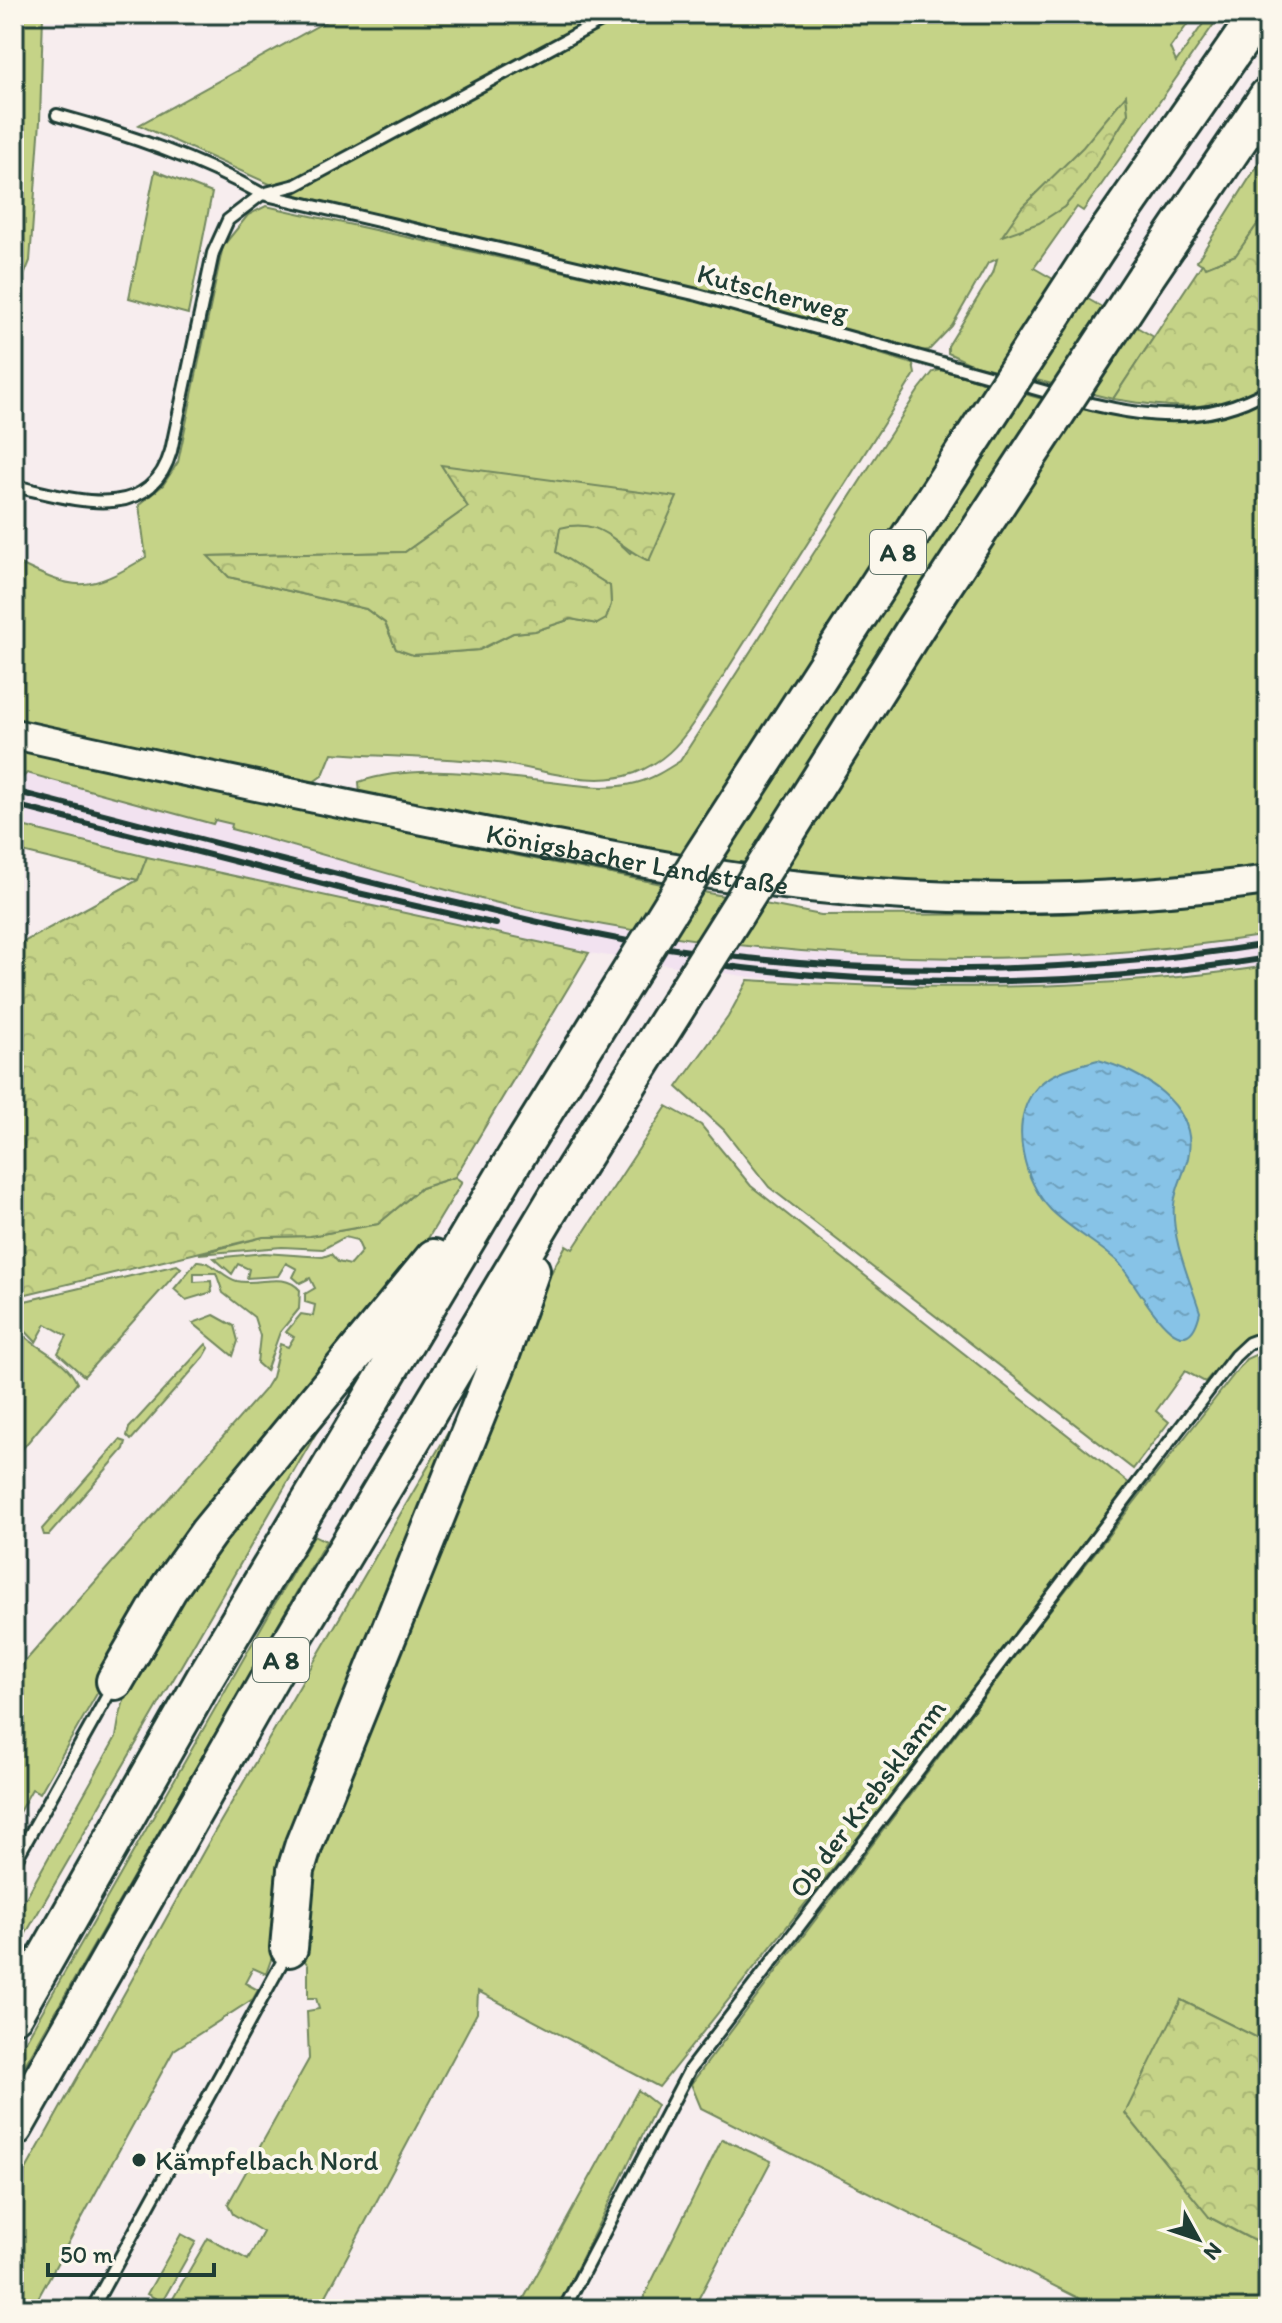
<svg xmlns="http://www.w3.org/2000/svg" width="1282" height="2323" font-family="Itim,sans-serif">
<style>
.built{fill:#f2e2f0}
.green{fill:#c5d387;stroke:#72885e;stroke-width:2;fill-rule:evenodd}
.forest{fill:url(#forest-crowns);stroke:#72885e;stroke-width:2}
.water{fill:url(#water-ripples);stroke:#5d8d9f;stroke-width:2}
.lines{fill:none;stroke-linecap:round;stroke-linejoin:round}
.stream{stroke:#5d8d9f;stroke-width:7}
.service-casing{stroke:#1f3d34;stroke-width:16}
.secondary-casing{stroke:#1f3d34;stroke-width:34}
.motorway-casing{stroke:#1f3d34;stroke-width:42}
.service{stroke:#fbf7ec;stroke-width:10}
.secondary{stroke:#fbf7ec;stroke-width:28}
.motorway{stroke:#fbf7ec;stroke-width:36}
.rail{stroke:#1f3d34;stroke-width:6}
.motorway-bridge-casing{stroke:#1f3d34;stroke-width:42;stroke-linecap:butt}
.motorway-bridge{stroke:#fbf7ec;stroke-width:36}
.poi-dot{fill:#1f3d34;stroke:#fbf7ec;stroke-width:3}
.labels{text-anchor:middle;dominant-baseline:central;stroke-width:8;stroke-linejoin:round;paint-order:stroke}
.shield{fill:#fbf7ec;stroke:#61756b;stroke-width:2}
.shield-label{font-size:26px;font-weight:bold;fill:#1f3d34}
.street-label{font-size:28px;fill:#1f3d34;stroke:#fbf7ec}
.poi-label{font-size:28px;fill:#1f3d34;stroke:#fbf7ec;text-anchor:start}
</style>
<defs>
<pattern id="forest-crowns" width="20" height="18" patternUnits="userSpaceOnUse" patternTransform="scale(2)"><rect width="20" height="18" fill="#c5d387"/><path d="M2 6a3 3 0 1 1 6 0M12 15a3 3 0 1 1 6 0" fill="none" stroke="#a9b675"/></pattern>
<pattern id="water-ripples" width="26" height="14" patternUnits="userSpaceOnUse" patternTransform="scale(2)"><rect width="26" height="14" fill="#87c3e7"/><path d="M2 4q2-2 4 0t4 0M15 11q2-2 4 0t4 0" fill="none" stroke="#6ea0bc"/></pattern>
</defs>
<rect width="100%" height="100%" fill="#f7edee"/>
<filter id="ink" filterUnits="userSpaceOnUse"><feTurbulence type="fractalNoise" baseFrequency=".0125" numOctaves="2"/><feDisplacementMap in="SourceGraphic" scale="16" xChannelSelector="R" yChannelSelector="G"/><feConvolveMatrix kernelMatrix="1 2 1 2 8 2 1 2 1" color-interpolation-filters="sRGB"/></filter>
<g filter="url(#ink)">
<!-- built -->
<path class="built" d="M 26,773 L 213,824 L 214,820 L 232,824 L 232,830 L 482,899 L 608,926 L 759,948 L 872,958 L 1020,958 L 1111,954 L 1268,935 L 1268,966 L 1092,984 L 894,988 L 750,977 L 589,953 L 429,920 L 14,824 L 14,776 L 22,778 Z"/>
<!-- green -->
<path class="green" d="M 14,14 L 43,14 L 40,121 L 30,261 L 14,300 Z
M 339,14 L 1195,14 L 1170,48 L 1176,62 L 1210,14 L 1221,14 L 1083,211 L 1077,207 L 1034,268 L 1154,337 L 1113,399 L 971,364 L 948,353 L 948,346 L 993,273 L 997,259 L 988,263 L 952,326 L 929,350 L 920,351 L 701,291 L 292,194 L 139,125 ZM 1126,96 L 1128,114 L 1083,186 L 1064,207 L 1019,231 Z
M 1268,149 L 1268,209 L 1236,255 L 1206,267 L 1197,261 Z
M 155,171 L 212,193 L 188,314 L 129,298 Z
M 266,206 L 728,308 L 913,364 L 915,374 L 694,722 C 678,746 663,762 635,773 C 591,789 541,768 497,763 C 442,757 387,757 332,753 L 323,775 L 312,783 L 14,721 L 14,561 C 75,591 87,594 146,557 L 139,505 L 163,485 L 178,462 L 223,246 L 248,215 ZM 442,466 L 676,498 L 630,553 C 606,530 594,521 560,527 L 556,552 L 610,586 L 611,604 L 606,618 L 597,624 L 571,619 L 535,631 L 513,633 L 479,650 L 413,655 L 396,649 L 385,623 L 366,609 L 229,577 L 210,556 L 405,552 L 468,507 Z
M 940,370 C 1037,394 1174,454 1268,396 L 1268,865 L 1092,887 L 918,884 L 636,850 L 360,794 L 359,782 C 411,764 478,774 532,780 C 567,783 601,792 636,783 C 652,779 666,770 680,761 L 918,391 L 933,372 Z
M 14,747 L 519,856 L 821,915 L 1063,914 L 1170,907 L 1268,895 L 1268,935 C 1005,975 740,962 481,899 C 397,878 315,851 231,829 L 232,824 L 215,820 L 213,824 L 27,773 L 22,778 L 14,776 Z
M 14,824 L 147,857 L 138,880 L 14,850 Z
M 1268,966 L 1268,1328 L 1243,1339 L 1205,1382 L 1185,1371 L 1156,1411 L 1169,1422 L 1133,1469 L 769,1187 L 724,1130 L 677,1087 L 728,1017 L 748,980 C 922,990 1095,992 1268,966 Z
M 667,1106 L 701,1125 L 751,1186 L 1130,1484 L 961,1708 L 659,2087 L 478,1991 L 477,2013 L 319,2309 L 167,2309 L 208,2238 L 248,2260 L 263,2232 L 233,2214 L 228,2204 L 309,2059 L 307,2011 L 319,2009 L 316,1998 L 308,1998 L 308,1965 L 301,1956 L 305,1872 L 543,1288 L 566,1245 L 573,1249 Z
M 455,1177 L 462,1182 L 421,1250 L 107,1676 L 40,1793 L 32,1789 L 14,1821 L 14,1674 L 264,1390 L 272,1377 L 280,1344 L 288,1347 L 294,1337 L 286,1332 L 301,1314 L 313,1316 L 315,1305 L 305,1302 L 305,1294 L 315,1288 L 310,1278 L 300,1283 L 293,1277 L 297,1269 L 286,1263 L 278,1276 L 247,1278 L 249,1269 L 238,1264 L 232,1274 L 214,1258 L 264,1253 L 323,1257 L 331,1254 L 338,1262 L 350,1265 L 362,1251 L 357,1240 L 345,1237 L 323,1249 L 282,1247 L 199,1254 L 263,1237 L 310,1236 L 378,1224 L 421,1188 Z
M 197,1261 C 212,1260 222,1277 237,1281 C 260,1286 283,1271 300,1290 L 299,1309 L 280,1332 L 266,1371 L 257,1363 L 260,1336 L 254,1317 L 223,1293 L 216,1273 L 194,1273 L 194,1282 L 211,1281 L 212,1292 L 186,1300 L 174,1289 Z
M 177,1265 L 181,1268 L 84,1376 L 58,1353 L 67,1336 L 46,1324 L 36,1342 L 14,1319 L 14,1307 L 21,1302 Z
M 214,1315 L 234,1326 L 238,1341 L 233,1356 L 193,1323 Z
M 14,1325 C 32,1349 64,1355 77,1383 L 14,1459 Z
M 206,1344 L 209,1348 L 204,1357 L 131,1440 L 127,1436 L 129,1428 Z
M 1268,1349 L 1268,2043 L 1181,2000 L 1209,2217 L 1268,2248 L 1268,2309 L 1100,2309 L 701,2108 L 691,2084 L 1037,1627 L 1246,1359 Z
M 333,1404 L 14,1954 L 14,1919 L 116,1737 C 131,1617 257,1496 333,1404 Z
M 453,1424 L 458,1428 L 266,1974 L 253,1968 L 245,1983 L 258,1990 L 253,1999 L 174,2050 L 32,2309 L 14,2309 L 14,2191 L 215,1831 Z
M 120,1440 L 126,1442 L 124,1449 L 49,1535 L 44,1535 L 42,1529 Z
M 314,1535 L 326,1541 L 14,2084 L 14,2061 Z
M 638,2090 L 657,2105 L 557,2309 L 518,2309 Z
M 722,2139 L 771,2161 L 693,2309 L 638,2309 Z
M 181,2234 L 196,2242 L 162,2302 L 147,2294 Z"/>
<!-- forest -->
<path class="forest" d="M 1126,95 L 1128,114 L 1083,186 L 1064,207 L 1039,223 L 1002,236 L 1022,207 L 1083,147 Z
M 1268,209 L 1268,382 C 1224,416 1164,407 1113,399 L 1202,264 L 1206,267 L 1236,255 Z
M 441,465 L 677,497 L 649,561 C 613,545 604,517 560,528 L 556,552 L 610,586 L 611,604 L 606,619 L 597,624 L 571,619 L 535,631 L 513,633 L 479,650 L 413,655 L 396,649 L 385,623 L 366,609 L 229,577 L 208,556 L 405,552 L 468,507 Z
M 147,857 L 589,953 L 455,1177 L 421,1188 L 378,1224 L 310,1236 L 263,1237 L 14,1297 L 14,947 L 138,880 Z
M 1181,2000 L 1268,2043 L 1268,2248 L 1209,2217 L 1125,2113 Z"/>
<!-- water -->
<path class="water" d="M 1098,1060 C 1140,1071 1200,1105 1188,1158 C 1184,1174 1175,1189 1174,1205 C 1171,1239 1190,1280 1200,1312 C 1184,1382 1135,1279 1118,1262 C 1098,1243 1071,1230 1051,1210 C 1024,1182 1009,1125 1034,1091 C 1048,1072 1077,1066 1098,1060 Z"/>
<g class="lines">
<!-- stream -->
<path class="stream" d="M 1263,1374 L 1268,1431"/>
<defs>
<path id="service" d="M 57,115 C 129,135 197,158 262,194 L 296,185 L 614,14
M 1019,384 C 1101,407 1187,438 1268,390
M 14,486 C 70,498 149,527 171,451 L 213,253 L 228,220 L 262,194 L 698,295 L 1003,380
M 14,1863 L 113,1686
M 92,2309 L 287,1953
M 564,2309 L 690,2069 L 1235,1356 L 1249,1343 L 1268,1336"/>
<g id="secondary">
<path id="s1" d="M 14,734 C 172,769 330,802 489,833 C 595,853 702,876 810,887 C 963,904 1116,901 1268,880"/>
</g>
<path id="motorway" d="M 1098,246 L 1259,14
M 1145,278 L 1268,96
M 115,1681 L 169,1588 L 208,1533 L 434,1258
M 289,1948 L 296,1870 L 304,1844 L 499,1360 L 531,1270
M 14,2014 L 205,1678 L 509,1168
M 14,2128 L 273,1672 L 557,1197"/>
</defs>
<!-- service casing -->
<use href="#service" class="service-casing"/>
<!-- secondary casing -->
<use href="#secondary" class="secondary-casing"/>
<!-- motorway casing -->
<use href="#motorway" class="motorway-casing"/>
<!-- service -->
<use href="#service" class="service"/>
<!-- secondary -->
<use href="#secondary" class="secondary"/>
<!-- motorway -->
<use href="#motorway" class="motorway"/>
<!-- rail -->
<path class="rail" d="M 14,791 C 163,829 311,869 461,904 C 530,920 598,937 668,948 C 865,978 1072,975 1268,944
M 14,805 L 358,893 L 496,924
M 712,964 C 895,989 1085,987 1268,958"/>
<defs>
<path id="motorway-bridge" d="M 509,1168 L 700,860 L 1098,246
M 557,1197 L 916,627 L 1145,278"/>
</defs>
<!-- motorway-bridge casing -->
<use href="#motorway-bridge" class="motorway-bridge-casing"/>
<!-- motorway-bridge -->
<use href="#motorway-bridge" class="motorway-bridge"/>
</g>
</g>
<!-- markers -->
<circle class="poi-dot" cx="139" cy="2160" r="8"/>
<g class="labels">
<!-- shield labels -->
<g class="shield">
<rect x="870" y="530" width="56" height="44" rx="6"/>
<rect x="253" y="1638" width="56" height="44" rx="6"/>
</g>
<g class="shield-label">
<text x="898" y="552">A 8</text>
<text x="281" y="1660">A 8</text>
</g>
<!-- street labels -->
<g class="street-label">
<text transform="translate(773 292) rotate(15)">Kutscherweg</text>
<text stroke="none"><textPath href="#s1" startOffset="636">Königsbacher Landstraße</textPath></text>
<text transform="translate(867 1798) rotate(-53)">Ob der Krebsklamm</text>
</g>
<!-- poi labels -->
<g class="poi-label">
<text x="155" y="2160">Kämpfelbach Nord</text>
</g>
</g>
<!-- margin -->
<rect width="1282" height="2323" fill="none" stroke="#fbf7ec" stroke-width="48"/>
<rect x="24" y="24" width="1234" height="2275" fill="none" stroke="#1f3d34" stroke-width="3" filter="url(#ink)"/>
<!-- north arrow -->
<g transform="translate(1198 2239) rotate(130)" stroke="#fbf7ec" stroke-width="6" paint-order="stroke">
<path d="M0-6L14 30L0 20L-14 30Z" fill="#1f3d34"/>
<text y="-12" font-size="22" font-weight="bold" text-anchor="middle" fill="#1f3d34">N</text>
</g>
<!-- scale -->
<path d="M48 2263v12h166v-12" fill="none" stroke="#1f3d34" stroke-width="4"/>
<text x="60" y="2263" font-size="24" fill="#1f3d34" stroke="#fbf7ec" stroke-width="6" paint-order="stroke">50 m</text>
</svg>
